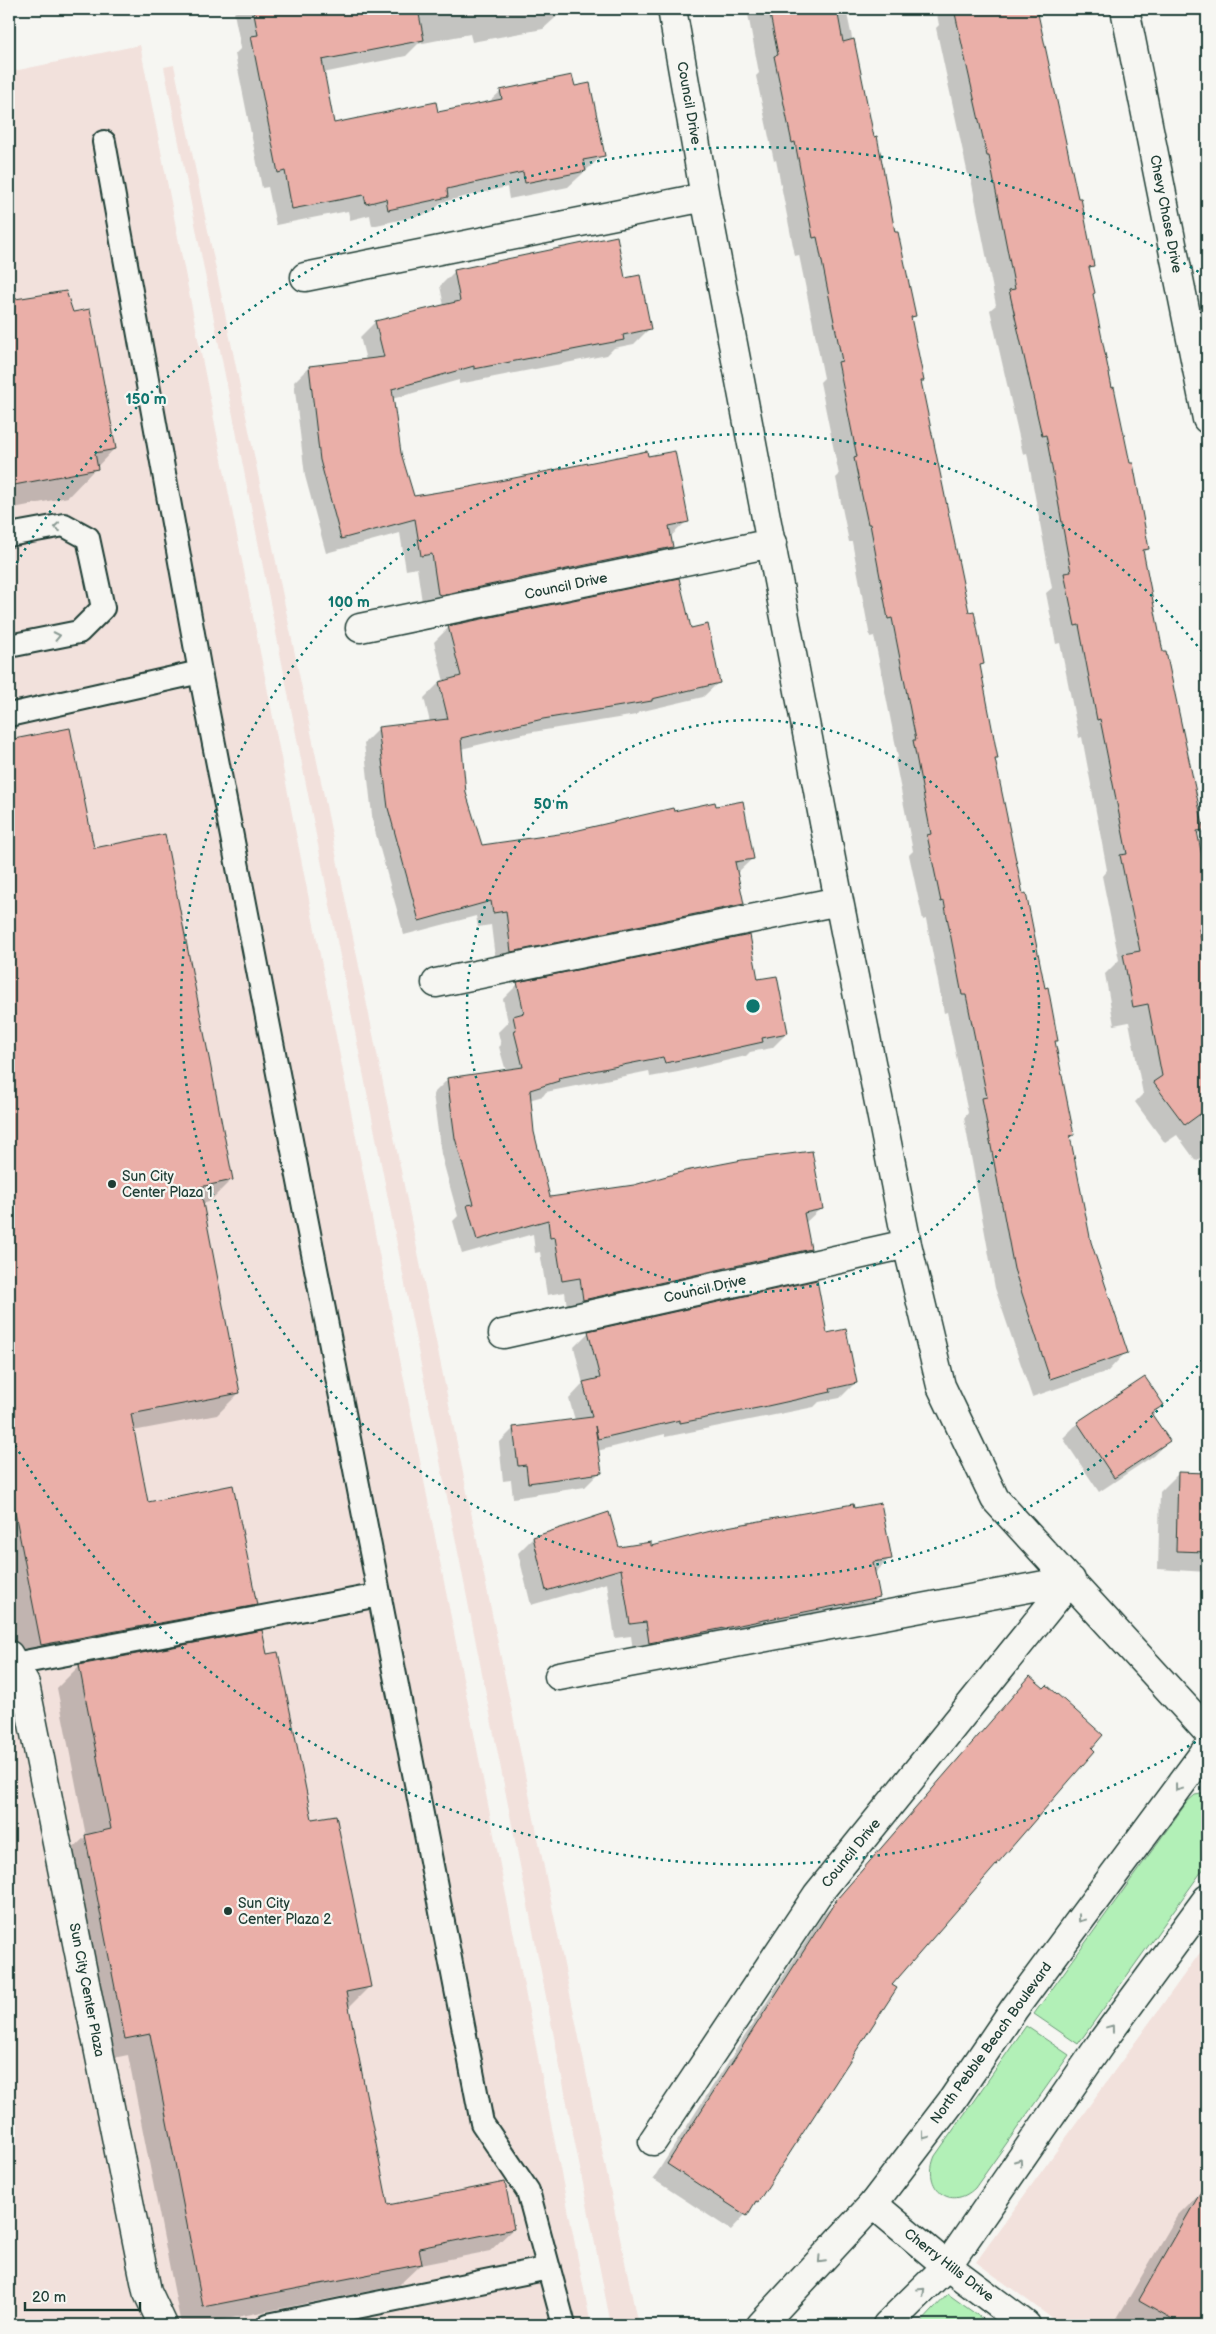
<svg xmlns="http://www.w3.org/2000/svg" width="1216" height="2334" font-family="'Balsamiq Sans',sans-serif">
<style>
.built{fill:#f2e1dc}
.green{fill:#b2f0b7;stroke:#689676}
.shadow{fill:#0003}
.building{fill:#eaafa8;stroke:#1f3d34}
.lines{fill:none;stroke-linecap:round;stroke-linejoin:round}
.lane-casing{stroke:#1f3d34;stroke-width:26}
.street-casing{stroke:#1f3d34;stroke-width:31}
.secondary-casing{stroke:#1f3d34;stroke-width:31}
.lane{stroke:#f6f6f2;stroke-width:22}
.street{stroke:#f6f6f2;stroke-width:28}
.secondary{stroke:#f6f6f2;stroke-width:28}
.oneway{stroke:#8a9a93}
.ring{fill:none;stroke:#0f766e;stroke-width:2.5;stroke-dasharray:2.5 5}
.poi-dot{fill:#1f3d34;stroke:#f6f6f2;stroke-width:2}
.labels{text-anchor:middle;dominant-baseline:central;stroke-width:4.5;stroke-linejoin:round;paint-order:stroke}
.street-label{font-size:14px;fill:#1f3d34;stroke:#f6f6f2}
.poi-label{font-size:14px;fill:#1f3d34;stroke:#f6f6f2;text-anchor:start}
.centre{fill:#0f766e;stroke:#f6f6f2;stroke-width:2.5}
.ring-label{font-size:15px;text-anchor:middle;font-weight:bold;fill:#0f766e;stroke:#f6f6f2;stroke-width:4.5;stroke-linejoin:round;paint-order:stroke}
</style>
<rect width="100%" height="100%" fill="#f6f6f2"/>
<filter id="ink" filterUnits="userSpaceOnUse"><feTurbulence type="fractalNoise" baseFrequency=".02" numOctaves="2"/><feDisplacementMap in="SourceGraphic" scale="10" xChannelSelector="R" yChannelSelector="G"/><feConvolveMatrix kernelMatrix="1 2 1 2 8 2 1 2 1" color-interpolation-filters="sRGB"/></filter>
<g filter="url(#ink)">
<!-- built -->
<path class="built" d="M 140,45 L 591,2325 L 9,2325 L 9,72 Z
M 174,65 L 638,2325 L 611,2325 L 164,67 Z
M 1207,1943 L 1207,2325 L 1061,2325 L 976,2262 Z"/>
<!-- green -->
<path class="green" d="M 1207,1793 L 1207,1864 L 1078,2044 L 1034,2014 L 1187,1802 L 1195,1795 Z
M 1026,2026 L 1069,2055 L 975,2188 C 951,2212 921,2188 935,2156 Z
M 948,2294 L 991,2325 L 919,2325 Z"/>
<!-- shadow -->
<path class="shadow" d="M 9,9 L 27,9 L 9,12 Z
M 239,9 L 565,9 L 543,29 L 472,42 L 470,34 L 418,44 L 406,56 L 323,73 L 333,125 L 437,113 L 488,103 L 501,91 L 603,155 L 568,187 L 509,199 L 507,187 L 442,202 L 431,213 L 372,226 L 370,215 L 350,220 L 348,211 L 276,225 L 268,187 L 262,188 L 235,54 L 241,48 L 234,13 Z
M 747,9 L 846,9 L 873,138 L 914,316 L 910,320 L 923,380 L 920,383 L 968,613 L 982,664 L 979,667 L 997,758 L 994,761 L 1022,895 L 1057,1040 L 1054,1043 L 1073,1135 L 1070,1138 L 1090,1242 L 1126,1352 L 1108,1371 L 1032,1397 L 995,1288 L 964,1118 L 968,1113 L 947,1012 L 944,1013 L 926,919 L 923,920 L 909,855 L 913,851 L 895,760 L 898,757 L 874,636 L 870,637 L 852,542 L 849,542 L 836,478 L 839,475 L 820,382 L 824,378 L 799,255 L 795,256 L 776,160 L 774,161 L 756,76 L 759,73 Z
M 936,9 L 1035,9 L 1051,89 L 1092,266 L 1089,269 L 1092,294 L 1148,549 L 1142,554 L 1162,654 L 1203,830 L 1197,835 L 1207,888 L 1207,932 L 1200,940 L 1207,974 L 1207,1153 L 1196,1161 L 1177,1135 L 1165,1143 L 1135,1102 L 1143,1094 L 1129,1022 L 1114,1025 L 1105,974 L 1119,960 L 1102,876 L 1107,870 L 1082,737 L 1079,738 L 1060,643 L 1056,644 L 1046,593 L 1052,588 L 1027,453 L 1023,454 L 990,310 L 996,305 L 970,174 L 968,175 L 936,28 L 939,25 Z
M 9,266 L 15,300 L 114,449 L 68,497 L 9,509 Z
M 455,271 L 624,279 L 649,329 L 634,344 L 614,348 L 607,355 L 459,384 L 459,380 L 392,399 L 400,453 L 413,497 L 647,458 L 687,521 L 670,537 L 672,547 L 657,562 L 423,609 L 417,568 L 406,570 L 400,533 L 326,553 L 305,476 L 294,382 L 309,367 L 366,360 L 360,337 L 375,322 L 444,306 L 440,286 Z
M 449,627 L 690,629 L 719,682 L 703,697 L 639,712 L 636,715 L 527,733 L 461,749 L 465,793 L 481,847 L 566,834 L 673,812 L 753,858 L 736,874 L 742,904 L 727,919 L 496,966 L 491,925 L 478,927 L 476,916 L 404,935 L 373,824 L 364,743 L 379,728 L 430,722 L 424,698 L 439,683 L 444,682 L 434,642 Z
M 69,729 L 93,849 L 231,1180 L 209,1202 L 202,1204 L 239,1393 L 217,1415 L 133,1431 L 147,1504 L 256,1604 L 233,1626 L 19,1667 L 9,1613 L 9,741 Z
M 757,981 L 787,1033 L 772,1048 L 750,1052 L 746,1056 L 678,1072 L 650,1077 L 649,1071 L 546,1092 L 543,1096 L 529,1100 L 533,1132 L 549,1199 L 821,1208 L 804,1224 L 809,1249 L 794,1264 L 568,1314 L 565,1292 L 547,1295 L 540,1252 L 535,1253 L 533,1234 L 462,1254 L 453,1221 L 458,1216 L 441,1154 L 433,1094 L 448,1079 L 506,1071 L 499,1047 L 501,1045 L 498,1032 L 508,1022 L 503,999 L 518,984 Z
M 589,1332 L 826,1334 L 855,1383 L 840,1398 L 819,1402 L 814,1407 L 665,1437 L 665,1434 L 597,1451 L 600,1472 L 585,1487 L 513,1498 L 511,1480 L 503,1481 L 499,1443 L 514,1428 L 575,1420 L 569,1399 L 583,1384 L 574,1347 Z
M 1145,1379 L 1162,1405 L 1152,1416 L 1168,1441 L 1153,1456 L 1099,1492 L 1063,1438 L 1078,1423 Z
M 1179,1473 L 1207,1474 L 1207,1572 L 1158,1569 L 1160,1492 Z
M 608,1514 L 618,1549 L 650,1548 L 890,1558 L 874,1574 L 879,1596 L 864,1611 L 634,1658 L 631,1636 L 615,1638 L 607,1583 L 531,1605 L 518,1553 L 533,1538 Z
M 79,1666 L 311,1821 L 369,1987 L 348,2008 L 388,2207 L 513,2229 L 490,2251 L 420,2265 L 399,2285 L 196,2325 L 181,2325 L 128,2055 L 103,2060 L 63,1858 L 86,1836 L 57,1688 Z
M 1030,1677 L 890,1985 L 757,2202 L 731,2230 L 653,2179 L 822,1916 Z
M 1207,2186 L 1207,2325 L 1113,2325 L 1177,2216 Z"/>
<!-- building -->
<path class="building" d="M 253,9 L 418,9 L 424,40 L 322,60 L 334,123 L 436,102 L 438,112 L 502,99 L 500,90 L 572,75 L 575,86 L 590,83 L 605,156 L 583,160 L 586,171 L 525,183 L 523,172 L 447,189 L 448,197 L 388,210 L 386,199 L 366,204 L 364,195 L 292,209 L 285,171 L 278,173 L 251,36 L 258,35 Z
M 769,9 L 837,9 L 843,42 L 854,39 L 874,137 L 877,136 L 895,232 L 898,232 L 916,316 L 911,317 L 924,381 L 921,381 L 969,612 L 974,611 L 984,664 L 980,665 L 998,759 L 995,759 L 1023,894 L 1026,893 L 1045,988 L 1048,987 L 1058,1041 L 1055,1041 L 1074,1135 L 1070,1136 L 1091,1242 L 1128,1353 L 1050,1379 L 1014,1269 L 982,1098 L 987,1097 L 966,995 L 962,995 L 944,901 L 941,902 L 927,835 L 931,834 L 913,740 L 916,740 L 892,618 L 888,619 L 870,524 L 868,524 L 854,458 L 857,457 L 838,362 L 842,361 L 817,237 L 813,238 L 795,142 L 792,143 L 774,56 L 778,55 Z
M 954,9 L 1037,9 L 1078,198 L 1081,198 L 1094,266 L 1089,267 L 1095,293 L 1093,294 L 1112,388 L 1114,387 L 1130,463 L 1133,463 L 1149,549 L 1143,550 L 1163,652 L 1166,652 L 1204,830 L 1197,831 L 1207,881 L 1207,927 L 1199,929 L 1207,968 L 1207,1109 L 1185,1125 L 1153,1082 L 1162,1076 L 1148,1004 L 1133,1007 L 1123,954 L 1140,951 L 1120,855 L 1127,854 L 1100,719 L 1097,720 L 1079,625 L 1075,626 L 1064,573 L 1071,572 L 1046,435 L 1042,436 L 1009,290 L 1015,289 L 989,156 L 987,156 Z
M 617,236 L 625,278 L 640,275 L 651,329 L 623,335 L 624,340 L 474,369 L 474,366 L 392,389 L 401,453 L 414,496 L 470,487 L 647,451 L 648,456 L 675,451 L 689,522 L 669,526 L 673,547 L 441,595 L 438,594 L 432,554 L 421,556 L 415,519 L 341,539 L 320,460 L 309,366 L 384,357 L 375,321 L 460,301 L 454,270 Z
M 66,291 L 73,312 L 90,309 L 116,449 L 95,453 L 98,469 L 9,486 L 9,300 Z
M 679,578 L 691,628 L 708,624 L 720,683 L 652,699 L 652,701 L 543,719 L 461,738 L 466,793 L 482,845 L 566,833 L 673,808 L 674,811 L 715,802 L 716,806 L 743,801 L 754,859 L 735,862 L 744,904 L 511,952 L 506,911 L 493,913 L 491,901 L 419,921 L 388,808 L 378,727 L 448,719 L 439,682 L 461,676 L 448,626 Z
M 70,728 L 94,848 L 165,834 L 233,1180 L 200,1187 L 240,1393 L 131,1414 L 148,1502 L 233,1485 L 257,1605 L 41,1645 L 9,1482 L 9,740 Z
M 750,935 L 758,979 L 777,976 L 788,1033 L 762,1038 L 763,1042 L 695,1057 L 665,1063 L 663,1057 L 558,1078 L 559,1081 L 530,1090 L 534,1132 L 550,1197 L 634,1185 L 685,1171 L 742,1160 L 812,1151 L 823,1209 L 804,1213 L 811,1249 L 583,1300 L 580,1278 L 562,1281 L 555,1237 L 550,1238 L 548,1220 L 477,1240 L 467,1205 L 474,1204 L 455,1138 L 447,1078 L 523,1067 L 514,1031 L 516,1030 L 513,1016 L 524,1013 L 517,982 Z
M 817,1280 L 827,1333 L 846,1329 L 857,1383 L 830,1389 L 831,1392 L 763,1407 L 680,1423 L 680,1420 L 598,1439 L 595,1426 L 602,1473 L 528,1483 L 526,1465 L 518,1466 L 513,1427 L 592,1417 L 583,1382 L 600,1378 L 588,1331 Z
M 1145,1377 L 1164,1405 L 1151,1413 L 1170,1441 L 1114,1478 L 1077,1422 Z
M 1178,1472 L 1207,1473 L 1207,1552 L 1176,1551 Z
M 881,1503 L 892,1559 L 873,1562 L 880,1597 L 649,1643 L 646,1622 L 630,1624 L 621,1569 L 546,1591 L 533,1537 L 609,1512 L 619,1547 L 651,1542 L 651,1546 L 727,1527 L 853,1504 L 854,1508 Z
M 262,1630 L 267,1654 L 278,1652 L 312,1819 L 336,1815 L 371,1987 L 346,1992 L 388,2205 L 505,2182 L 514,2229 L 419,2248 L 422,2264 L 203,2307 L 150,2034 L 125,2039 L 85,1835 L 111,1829 L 79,1665 Z
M 1030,1676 L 1044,1688 L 1047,1685 L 1103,1735 L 1092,1748 L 1095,1751 L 892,1985 L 897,1988 L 758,2202 L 756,2201 L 747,2216 L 667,2164 L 837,1899 Z
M 1207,2181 L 1207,2325 L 1183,2325 L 1139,2300 Z"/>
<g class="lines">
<defs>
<path id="lane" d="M 9,535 L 64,525 L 88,538 L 103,608 L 79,632 L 9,646
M 200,672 L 482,2123 L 528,2191 L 564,2325
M 9,715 L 200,672 L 104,142
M 14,1664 L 379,1595
M 268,2325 L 549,2268"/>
<path id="street" d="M 672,9 L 705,197 L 839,901 L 907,1244 L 941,1386 L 995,1499 L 1207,1731
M 1125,9 L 1207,419
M 305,277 L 705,197
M 360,628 L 772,543
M 436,983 L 839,901
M 503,1334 L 907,1244
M 9,1655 L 25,1684 L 147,2291 L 163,2325
M 559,1676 L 1071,1580 L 817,1895 L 653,2141
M 873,2204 L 947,2266 L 1026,2325"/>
<path id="secondary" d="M 761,2325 L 873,2204 L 951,2102 L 1014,2009 L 1207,1749
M 887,2325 L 947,2266 L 1104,2039 L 1207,1899"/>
</defs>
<!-- lane casing -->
<use href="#lane" class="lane-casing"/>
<!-- street casing -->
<use href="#street" class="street-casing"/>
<!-- secondary casing -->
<use href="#secondary" class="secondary-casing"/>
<!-- lane -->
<use href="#lane" class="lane"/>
<!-- street -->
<use href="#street" class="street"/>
<!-- secondary -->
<use href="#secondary" class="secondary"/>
</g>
<!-- one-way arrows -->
<defs><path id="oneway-chevron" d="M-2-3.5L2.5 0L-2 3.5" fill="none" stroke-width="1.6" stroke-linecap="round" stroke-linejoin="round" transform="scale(1.25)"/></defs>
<g class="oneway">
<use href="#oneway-chevron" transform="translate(57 527) rotate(175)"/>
<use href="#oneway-chevron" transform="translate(57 636) rotate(-12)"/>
<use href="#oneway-chevron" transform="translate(1178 1788) rotate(127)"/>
<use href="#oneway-chevron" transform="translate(1081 1919) rotate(127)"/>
<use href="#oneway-chevron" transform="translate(1111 2028) rotate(-53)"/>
<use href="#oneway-chevron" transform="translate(925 2136) rotate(127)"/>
<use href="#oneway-chevron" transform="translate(1019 2162) rotate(-55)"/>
<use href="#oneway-chevron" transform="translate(821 2260) rotate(133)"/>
<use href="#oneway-chevron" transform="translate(922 2291) rotate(-44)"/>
</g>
</g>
<!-- distance rings -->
<g class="ring">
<circle cx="753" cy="1006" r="286"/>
<path d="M1207 1354A572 572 0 1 1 1207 658"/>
<path d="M1202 1738A859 859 0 0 1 9 1435M9 576A859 859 0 0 1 1202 274"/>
</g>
<!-- markers -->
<g class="poi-dot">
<circle cx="112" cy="1184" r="5"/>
<circle cx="228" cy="1911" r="5"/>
</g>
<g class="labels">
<!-- street labels -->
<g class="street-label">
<text transform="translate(689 103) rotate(80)">Council Drive</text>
<text transform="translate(1166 214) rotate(79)">Chevy Chase Drive</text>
<text transform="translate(566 586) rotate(-12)">Council Drive</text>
<text transform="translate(705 1289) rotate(-13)">Council Drive</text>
<text transform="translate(851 1853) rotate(-51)">Council Drive</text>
<text transform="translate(87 1990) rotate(79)">Sun City Center Plaza</text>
<text transform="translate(991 2043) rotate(-54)">North Pebble Beach Boulevard</text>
<text transform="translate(949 2265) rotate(38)">Cherry Hills Drive</text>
</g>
<!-- poi labels -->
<g class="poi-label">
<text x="122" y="1176">Sun City<tspan x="122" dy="16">Center Plaza 1</tspan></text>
<text x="238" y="1903">Sun City<tspan x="238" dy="16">Center Plaza 2</tspan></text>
</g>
</g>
<circle cx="753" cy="1006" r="8" class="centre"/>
<g class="ring-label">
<text x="146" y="404">150 m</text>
<text x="349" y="607">100 m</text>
<text x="551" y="809">50 m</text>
</g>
<!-- margin -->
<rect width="1216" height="2334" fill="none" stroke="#f6f6f2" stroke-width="30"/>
<rect x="15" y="15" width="1186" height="2304" fill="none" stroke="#1f3d34" stroke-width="2" filter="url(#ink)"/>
<!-- scale -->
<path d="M25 2302v8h115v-8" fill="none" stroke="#1f3d34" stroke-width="2.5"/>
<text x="32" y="2302" font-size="15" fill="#1f3d34" stroke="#f6f6f2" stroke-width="4" paint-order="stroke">20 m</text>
</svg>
